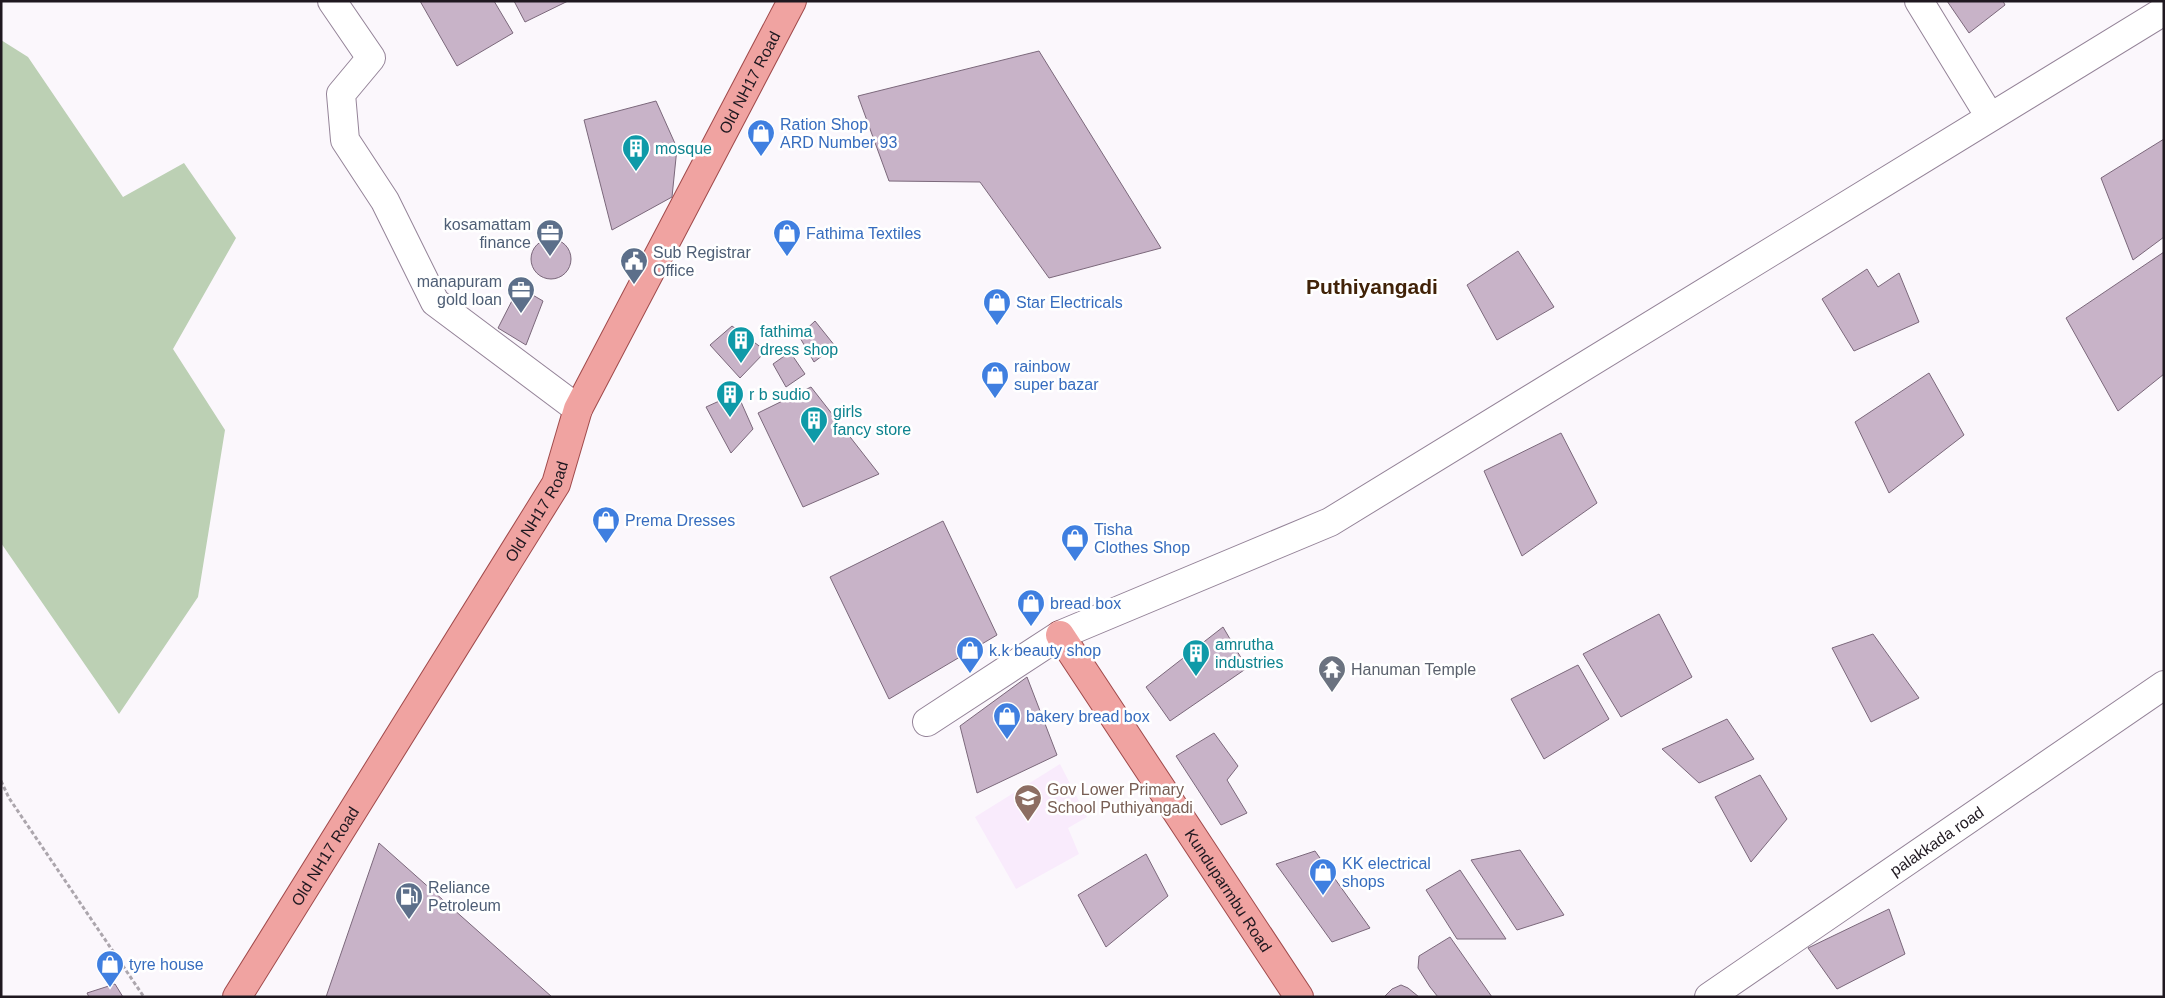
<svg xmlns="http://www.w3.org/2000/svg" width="2165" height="998" font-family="Arial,sans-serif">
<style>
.built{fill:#f9ebfc}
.green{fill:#bcd0b4}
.building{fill:#c8b3c8;stroke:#7b687b}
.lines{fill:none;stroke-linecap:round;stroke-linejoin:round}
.minor-casing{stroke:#948398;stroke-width:30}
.major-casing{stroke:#a04a4b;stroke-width:30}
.path{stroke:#aca6ad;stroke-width:3;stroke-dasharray:4 2.5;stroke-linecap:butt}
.minor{stroke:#fff;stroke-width:28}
.major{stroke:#f0a3a1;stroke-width:28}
.labels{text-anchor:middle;stroke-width:5;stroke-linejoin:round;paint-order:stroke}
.street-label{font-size:16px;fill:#1f1820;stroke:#fff}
.shop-label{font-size:16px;fill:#366cbe;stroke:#fff;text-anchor:start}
.culture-label{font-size:16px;fill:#0d838f;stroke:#fff;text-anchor:start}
.service-label{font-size:16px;fill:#4e5e75;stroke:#fff;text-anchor:end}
.worship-label{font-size:16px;fill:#5b616d;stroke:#fff;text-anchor:start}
.education-label{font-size:16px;fill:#785e54;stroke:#fff;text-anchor:start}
.district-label{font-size:21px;font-weight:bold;fill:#412308;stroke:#fff}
</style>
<rect width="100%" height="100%" fill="#fbf7fc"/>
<path class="built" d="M1060,764L1087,817L1068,828L1079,854L1016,889L975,817Z"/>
<path class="green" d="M1,40L28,57L123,197L184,163L236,238L173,349L225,430L198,597L119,714L1,543Z"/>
<path class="building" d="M420,1H494L513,33L457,66Z
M514,1H568L525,22Z
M1947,1H2003L2005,5L1969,33Z
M1039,51L1161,248L1049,278L980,182L889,181L858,96Z
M656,101L677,148L672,197L612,230L584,120Z
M2164,139V237L2133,260L2101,178Z
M531 259a20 20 0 1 1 40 0a20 20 0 1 1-40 0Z
M1518,251L1554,307L1497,340L1467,285Z
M2164,252V374L2118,411L2066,318Z
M1867,269L1878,287L1899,273L1919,322L1854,351L1822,299Z
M519,287L543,301L526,345L498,328Z
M815,321L835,346L814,362L799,336Z
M732,326L766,351L740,378L710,345Z
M790,352L805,374L786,387L773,364Z
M1929,373L1964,435L1889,493L1855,422Z
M811,387L879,474L803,507L758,413Z
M737,393L753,429L731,453L706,407Z
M1561,433L1597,503L1522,556L1484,471Z
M943,521L997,635L889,699L830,577Z
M1659,614L1692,677L1621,717L1583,654Z
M1223,627L1247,668L1170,721L1146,687Z
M1873,634L1919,698L1871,722L1832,648Z
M1578,665L1609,719L1544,759L1511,699Z
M1027,677L1057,755L977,793L960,726Z
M1727,719L1754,759L1699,783L1662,749Z
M1214,733L1238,766L1227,780L1247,813L1221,825L1176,756Z
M1760,775L1787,819L1751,862L1715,797Z
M379,843L552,997H326Z
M1520,850L1564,915L1517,930L1471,860Z
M1315,851L1370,928L1332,942L1276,864Z
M1146,854L1168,896L1106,947L1078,895Z
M1460,870L1506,939H1457L1426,890Z
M1889,909L1905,954L1837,989L1808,948Z
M1450,937L1492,997H1438L1430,987L1418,968L1419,956Z
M115,984L123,997H89L87,993Z
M1401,985L1408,988L1419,997H1384L1392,989Z"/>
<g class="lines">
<g class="minor-casing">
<g id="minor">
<path d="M332,1L371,58L341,94L345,140L385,201L435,302L578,409"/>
<path d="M1919,1L1990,117"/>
<path d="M927,722L1060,635L1330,522L2164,11"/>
<path id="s1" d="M1709,997L2164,685"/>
</g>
</g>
<g class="major-casing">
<g id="major">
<path id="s2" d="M1060,635L1299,997"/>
<path id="s3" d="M237,997L556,484L578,409L792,1"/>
</g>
</g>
<path class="path" d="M1,781L9,798L144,997"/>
<use href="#minor" class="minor"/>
<use href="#major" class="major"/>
</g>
<defs>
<g id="shop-pin" transform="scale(1.4375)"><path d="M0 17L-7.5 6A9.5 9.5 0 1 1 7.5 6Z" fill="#3f7fe0" stroke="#fff"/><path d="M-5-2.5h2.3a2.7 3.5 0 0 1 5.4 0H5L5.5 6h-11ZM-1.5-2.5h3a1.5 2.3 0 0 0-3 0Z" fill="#fff"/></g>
<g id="building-pin" transform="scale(1.4375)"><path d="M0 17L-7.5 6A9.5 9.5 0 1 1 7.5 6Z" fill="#0f9aa8" stroke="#fff"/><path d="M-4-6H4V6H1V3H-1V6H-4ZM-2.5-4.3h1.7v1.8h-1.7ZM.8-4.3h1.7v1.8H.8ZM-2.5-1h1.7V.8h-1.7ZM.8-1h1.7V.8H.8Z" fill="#fff"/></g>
<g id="office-pin" transform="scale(1.4375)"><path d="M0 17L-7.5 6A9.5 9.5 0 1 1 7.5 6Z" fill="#5c6f8a" stroke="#fff"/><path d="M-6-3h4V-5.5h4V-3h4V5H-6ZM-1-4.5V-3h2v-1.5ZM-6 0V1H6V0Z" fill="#fff"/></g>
<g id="civic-pin" transform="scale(1.4375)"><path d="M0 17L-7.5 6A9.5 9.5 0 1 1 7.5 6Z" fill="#5c6f8a" stroke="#fff"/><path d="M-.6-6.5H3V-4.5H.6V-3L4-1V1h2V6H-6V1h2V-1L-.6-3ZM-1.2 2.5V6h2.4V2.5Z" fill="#fff"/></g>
<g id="temple-pin" transform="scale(1.4375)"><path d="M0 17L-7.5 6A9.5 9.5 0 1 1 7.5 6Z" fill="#6b7280" stroke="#fff"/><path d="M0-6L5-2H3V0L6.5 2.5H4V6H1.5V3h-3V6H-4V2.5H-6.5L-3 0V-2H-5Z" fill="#fff"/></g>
<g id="school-pin" transform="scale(1.4375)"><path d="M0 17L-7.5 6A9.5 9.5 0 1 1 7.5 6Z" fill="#8d6e63" stroke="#fff"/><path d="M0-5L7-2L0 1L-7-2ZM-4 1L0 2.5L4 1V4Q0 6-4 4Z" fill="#fff"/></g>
<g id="fuel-pin" transform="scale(1.4375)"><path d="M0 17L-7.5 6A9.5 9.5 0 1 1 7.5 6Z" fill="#5c6f8a" stroke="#fff"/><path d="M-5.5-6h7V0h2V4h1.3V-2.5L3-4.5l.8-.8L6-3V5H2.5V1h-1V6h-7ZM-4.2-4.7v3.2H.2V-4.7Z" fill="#fff"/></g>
</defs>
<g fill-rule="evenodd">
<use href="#shop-pin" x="761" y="133"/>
<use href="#building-pin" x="636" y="148"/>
<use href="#office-pin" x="550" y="233"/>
<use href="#shop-pin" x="787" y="233"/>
<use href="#civic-pin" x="634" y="261"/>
<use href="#office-pin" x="521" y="290"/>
<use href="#shop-pin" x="997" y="302"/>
<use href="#building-pin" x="741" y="340"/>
<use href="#shop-pin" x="995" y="375"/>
<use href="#building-pin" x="730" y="394"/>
<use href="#building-pin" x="814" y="420"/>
<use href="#shop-pin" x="606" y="520"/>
<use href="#shop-pin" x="1075" y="538"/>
<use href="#shop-pin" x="1031" y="603"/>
<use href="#shop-pin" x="970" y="650"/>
<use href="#building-pin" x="1196" y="653"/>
<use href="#temple-pin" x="1332" y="669"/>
<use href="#shop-pin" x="1007" y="716"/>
<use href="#school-pin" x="1028" y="798"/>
<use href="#shop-pin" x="1323" y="872"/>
<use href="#fuel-pin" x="409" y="896"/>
<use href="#shop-pin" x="110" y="964"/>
</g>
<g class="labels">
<g class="street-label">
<text dy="6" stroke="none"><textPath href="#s3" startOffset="1051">Old NH17 Road</textPath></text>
<text dy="6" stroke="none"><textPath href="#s3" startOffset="571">Old NH17 Road</textPath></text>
<text dy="6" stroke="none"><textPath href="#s1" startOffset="276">palakkada road</textPath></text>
<text dy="6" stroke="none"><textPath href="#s3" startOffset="166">Old NH17 Road</textPath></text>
<text dy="6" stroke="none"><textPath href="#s2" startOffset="306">Kunduparmbu Road</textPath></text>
</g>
<g class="shop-label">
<text x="780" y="130">Ration Shop<tspan x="780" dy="18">ARD Number 93</tspan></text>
<text x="806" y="239">Fathima Textiles</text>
<text x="1016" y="308">Star Electricals</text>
<text x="1014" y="372">rainbow<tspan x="1014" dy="18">super bazar</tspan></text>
<text x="625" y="526">Prema Dresses</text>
<text x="1094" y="535">Tisha<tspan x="1094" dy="18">Clothes Shop</tspan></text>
<text x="1050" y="609">bread box</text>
<text x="989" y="656">k.k beauty shop</text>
<text x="1026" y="722">bakery bread box</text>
<text x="1342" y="869">KK electrical<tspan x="1342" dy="18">shops</tspan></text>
<text x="129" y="970">tyre house</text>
</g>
<g class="culture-label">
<text x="655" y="154">mosque</text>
<text x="760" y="337">fathima<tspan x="760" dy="18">dress shop</tspan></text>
<text x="749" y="400">r b sudio</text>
<text x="833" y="417">girls<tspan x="833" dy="18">fancy store</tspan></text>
<text x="1215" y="650">amrutha<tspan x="1215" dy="18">industries</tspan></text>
</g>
<g class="service-label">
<text x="531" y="230">kosamattam<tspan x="531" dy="18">finance</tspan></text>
<text x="653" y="258" text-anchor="start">Sub Registrar<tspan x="653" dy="18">Office</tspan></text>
<text x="502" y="287">manapuram<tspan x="502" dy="18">gold loan</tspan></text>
<text x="428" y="893" text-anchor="start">Reliance<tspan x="428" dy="18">Petroleum</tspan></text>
</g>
<g class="worship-label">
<text x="1351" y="675">Hanuman Temple</text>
</g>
<g class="education-label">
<text x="1047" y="795">Gov Lower Primary<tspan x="1047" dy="18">School Puthiyangadi</tspan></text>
</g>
<g class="district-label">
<text x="1372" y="294">Puthiyangadi</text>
</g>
</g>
<rect width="2165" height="998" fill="none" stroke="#1f1820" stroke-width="5"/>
</svg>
